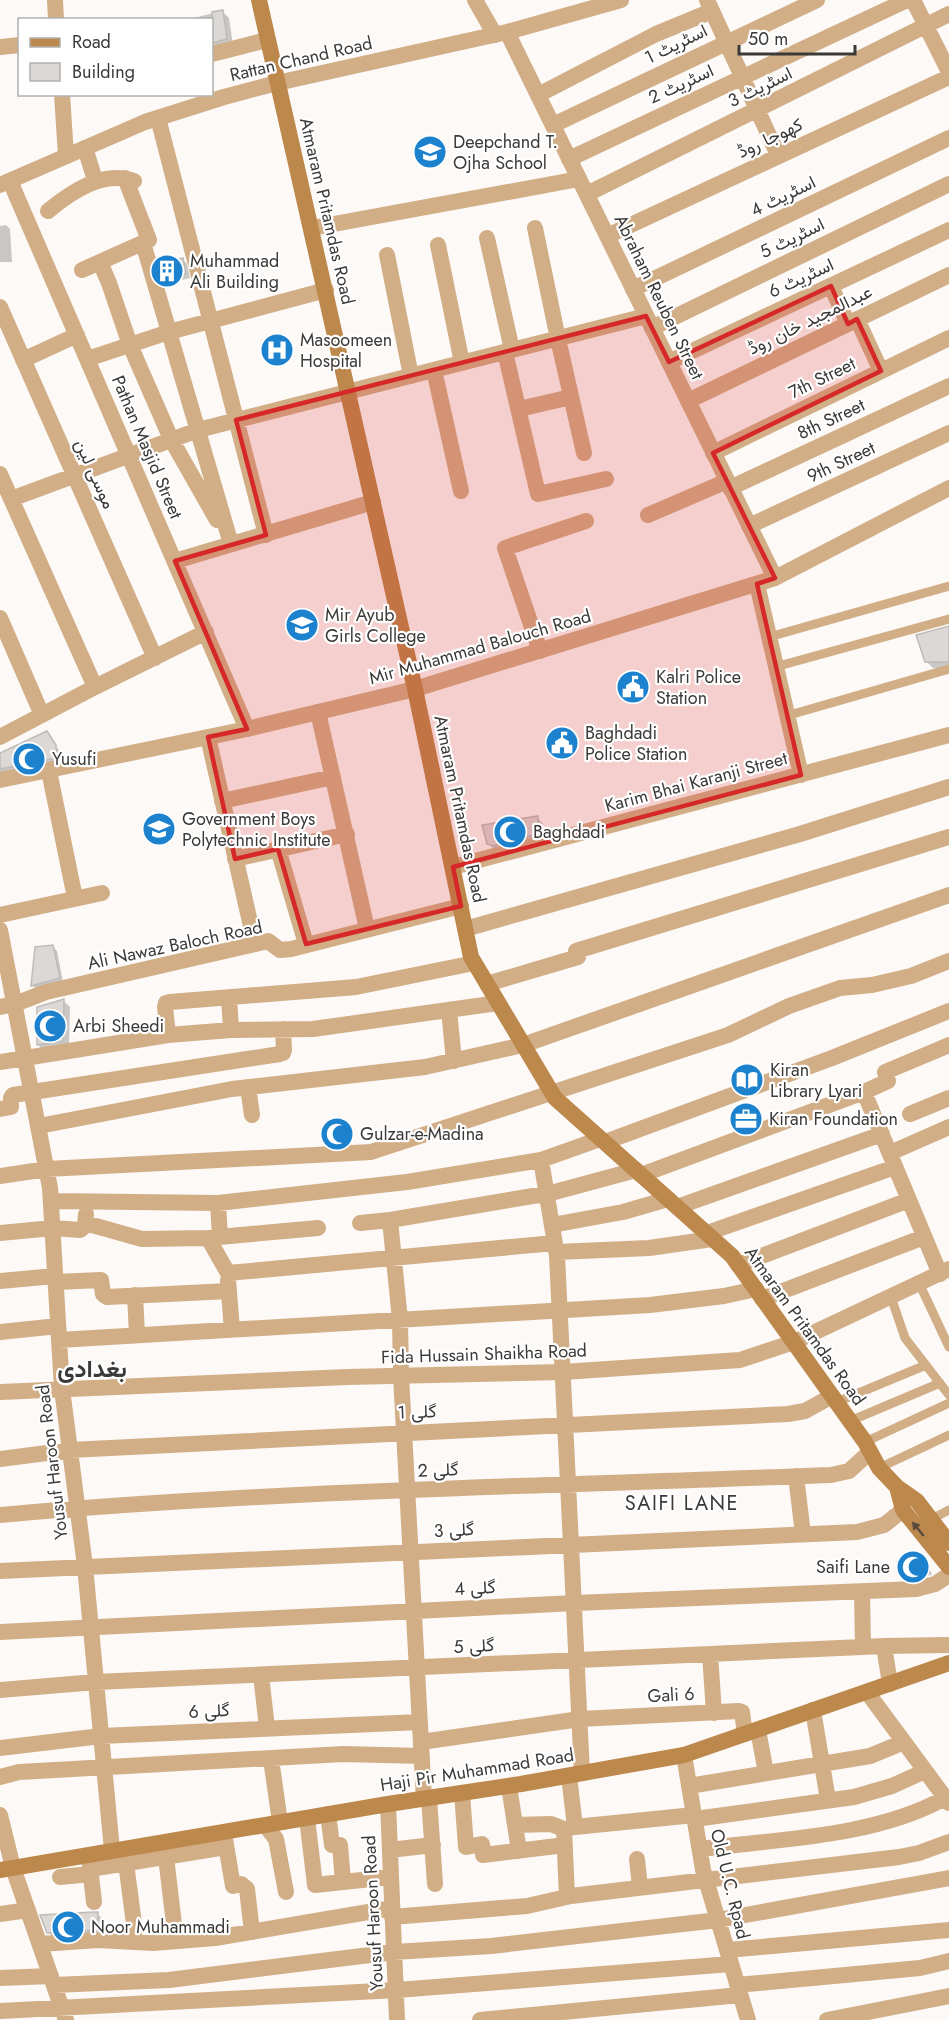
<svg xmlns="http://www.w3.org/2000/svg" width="949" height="2020" font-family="Jost,Vazirmatn,sans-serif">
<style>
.shadow{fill:#0003}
.building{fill:#dbd8d6;stroke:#bebcb9;stroke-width:1.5}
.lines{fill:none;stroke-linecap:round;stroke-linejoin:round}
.service{stroke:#d2ae87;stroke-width:9}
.minor{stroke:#d2ae87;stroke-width:16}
.tertiary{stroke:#d2ae87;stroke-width:16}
.secondary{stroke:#bd884b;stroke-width:16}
.oneway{fill:#554a3c}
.marked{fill:#d62828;fill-opacity:0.2;stroke:#d62828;stroke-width:4.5;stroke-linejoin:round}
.labels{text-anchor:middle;stroke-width:4.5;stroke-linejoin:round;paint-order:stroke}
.street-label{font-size:18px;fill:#3b3a38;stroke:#fff}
.poi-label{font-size:18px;fill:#3b3a38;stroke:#fff;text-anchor:start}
.neighbourhood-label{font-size:20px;letter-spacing:1.5px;fill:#3b3a38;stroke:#fff}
.district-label{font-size:24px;font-weight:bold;fill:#3b3a38;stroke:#fff}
</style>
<rect width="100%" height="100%" fill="#fcf9f7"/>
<path class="shadow" d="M222,11L229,18L233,45L212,52V20H185Z
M6,225L10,229L12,262H0V226Z
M183,260L187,264L190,278L170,283L166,279Z
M949,628V668H933L926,661Z
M46,733L61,753L63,764L0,778V755Z
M537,817L543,824V840L538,841L539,823H536L535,841L495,850L488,843Z
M53,947L57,951L63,982L37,990L33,986L36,948Z
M63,1000L70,1007L69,1047L44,1051L38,1045V1008Z
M347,1126L351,1130V1146L332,1147L328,1142Z
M923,1558L927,1562L932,1575L906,1578L902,1574Z
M97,1914L104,1920V1935L55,1939L48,1932Z"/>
<path class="building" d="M223,10L227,39L212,43V12Z
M183,258L186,274L165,280L160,264Z
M949,626V662H925L916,635Z
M47,731L56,745L57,758L0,769V753Z
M538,816L537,834L493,846L487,844L482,825Z
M53,945L60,978L31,986L35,947Z
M64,999L63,1041L37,1045V1007Z
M326,1123L348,1124V1143H326Z
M924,1556L929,1571L900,1574L897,1562Z
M95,1912H98V1930L47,1933L40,1915Z"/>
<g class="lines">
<path class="service" d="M769,637L949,586
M775,667L949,619
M786,716L949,669
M919,1283L949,1347
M891,1297L905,1338L949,1395
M837,1402L926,1365
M850,1421L940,1383
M865,1442L949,1403
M879,1468L949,1435
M930,1520L949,1510"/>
<path class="minor" d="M55,0L56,20
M475,0L495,35
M707,0L778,155
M913,0L949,72
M0,47L20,45
M212,54L267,40
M62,94L66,156
M538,95L656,34L712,11
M158,118L266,535
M553,125L817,0
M85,148L95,180
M569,159L907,0
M10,181L247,729
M587,194L949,14
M48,211C71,192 103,170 134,181
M312,228L579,179
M535,228L558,339L584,453
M607,236L949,77
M487,238L512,350
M143,243L231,544
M438,245L462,363
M387,255L411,376
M100,262L109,283L130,345L171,439L217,520
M82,270L149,240L125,178
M831,286L848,324
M633,289L949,138
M0,307L155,658
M857,319L881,371
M652,328L949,184
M505,352L538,494L606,479
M87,359L169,332L326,290
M23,360L77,335
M669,362L949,230
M434,370L461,491
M688,401L949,275
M519,409L571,397
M713,453L949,338
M0,474L95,687L0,737
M730,488L949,386
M11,499L198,430L646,316
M648,515L727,481
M749,526L949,433
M175,561L373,502
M757,584L801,775
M0,618L42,715
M540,651L505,548L586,521
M95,687L206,632
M318,712L367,929
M208,737L255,944
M49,771L75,898
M222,801L333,777
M278,849L306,944
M235,859L347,834
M453,867L949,735
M0,915L102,893
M465,929L800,834L949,787
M0,930L50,1188L62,1389L85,1566L112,1850
M487,984L578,957L576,951L949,837
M229,997L231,1030
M449,1010L454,1061
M168,1035L165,1007L166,1003L170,1002L356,987L474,963
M0,1062L168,1035L231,1030L313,1029L498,1003
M248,1087L252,1115
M864,1092L940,1274
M0,1109L11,1107V1098L13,1095L280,1054L283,1053L284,1050L283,1029
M910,1114L949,1098
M39,1126L232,1089L425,1067L523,1045L949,895
M605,1142L832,1058L949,1011
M890,1153L949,1127
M541,1160L557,1256L582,1773
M641,1175L864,1092L888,1081L885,1072L949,1045
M0,1176L47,1169L371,1152L728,1035L789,1006L840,988L872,985L911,976L949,961
M51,1201L218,1203L407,1182L541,1160L600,1139
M218,1203L220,1237
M677,1207L882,1134
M390,1220L400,1320L401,1376L424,1799
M85,1223L142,1239L208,1238L318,1228
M360,1223L390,1220L551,1193L636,1170
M552,1225L623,1212L668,1199
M0,1233L53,1228L80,1230L85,1226L86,1214
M707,1233L895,1167
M208,1238L228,1273L555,1243
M557,1252L649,1248L712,1239
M738,1265L909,1200
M228,1280L232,1330
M0,1281L55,1276
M56,1282L101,1280L103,1294L107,1297L229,1291
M135,1295L137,1335
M762,1299L924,1237
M0,1332L58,1326
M59,1340L650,1305L724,1296L756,1289
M0,1459L70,1450L788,1414L805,1411L832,1396
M796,1476L803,1534
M0,1515C276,1490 554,1486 831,1475L849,1471L870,1452
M0,1571L857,1532L884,1525L903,1510
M862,1592L863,1647
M0,1632L575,1603L916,1589L935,1584L949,1575
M884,1646L890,1684
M710,1654L714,1713
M261,1675L267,1728
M0,1690L96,1682L884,1646L949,1645
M867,1692L949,1803
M813,1710L828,1800
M758,1730L766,1773
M421,1742L580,1719L739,1711L742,1712L745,1734
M0,1748L101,1736L420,1722
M684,1755L703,1870L748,2020
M271,1759L280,1822
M569,1776L575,1827L694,1815
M0,1777L19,1772L343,1754L422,1756
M509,1786L519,1851
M689,1786L870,1756L904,1742
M462,1793L466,1847L482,1844L483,1855L565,1845
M429,1798L435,1884
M388,1804L397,2020
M328,1814L332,1845H340L343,1882
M0,1815L13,1868L66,2020
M307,1818L315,1885L390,1877
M695,1819L854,1797L892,1786L925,1771
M265,1825L276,1839L286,1892
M516,1825L551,1824L564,1829
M225,1839L233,1886L241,1884L247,1889L252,1932
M700,1849C779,1839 875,1837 945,1798
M390,1850L433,1845
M166,1857L176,1941
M89,1858L94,1902
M637,1859L640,1887
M126,1863L134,1924V1942
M90,1869L226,1847
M60,1877L91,1874
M567,1897L564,1829L575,1827
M0,1914L28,1910
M392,1917L527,1906L571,1896L899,1857L919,1853L949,1842
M40,1944L98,1940L153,1943L215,1938L392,1908
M727,1950L949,1930
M0,1978L51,1976
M54,1985L169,1980L394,1952L491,1946L718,1920L949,1878
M737,1985L920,1968L949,1961
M0,2011L397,1990L731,1964
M480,2020L740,1995
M827,2020L949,1996"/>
<path class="tertiary" d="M507,32L775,578
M0,185L145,122L224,97L277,83L507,32L621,0
M0,780L247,729L415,689L775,578L949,488
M0,1007L15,1004L46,992L255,944L268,941L280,950L291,949L461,906
M0,1392L347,1377L563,1372L740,1360L794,1342L949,1269"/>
<path class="secondary" d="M259,0L415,689L471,957L555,1098L732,1256L865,1442L879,1468L897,1487L917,1501L949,1543
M897,1487L903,1510L949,1567
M0,1870L388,1804L521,1784L684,1755L949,1663"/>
</g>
<defs><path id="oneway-solid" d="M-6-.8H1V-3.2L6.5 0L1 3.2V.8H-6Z" transform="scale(1.5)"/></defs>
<use class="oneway" href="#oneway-solid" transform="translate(918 1529) rotate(-129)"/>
<path class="marked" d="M831,286L848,324L857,319L881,371L713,453L775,578L757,584L801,775L453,867L461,906L306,944L278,849L235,859L208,737L247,729L175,561L266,535L236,420L646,316L669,362Z"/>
<defs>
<g id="school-disc" transform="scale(1.725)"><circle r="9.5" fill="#1d82cd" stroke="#fff"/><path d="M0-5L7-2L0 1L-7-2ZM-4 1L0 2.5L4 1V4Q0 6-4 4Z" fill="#fff"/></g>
<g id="building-disc" transform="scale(1.725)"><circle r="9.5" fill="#1d82cd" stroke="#fff"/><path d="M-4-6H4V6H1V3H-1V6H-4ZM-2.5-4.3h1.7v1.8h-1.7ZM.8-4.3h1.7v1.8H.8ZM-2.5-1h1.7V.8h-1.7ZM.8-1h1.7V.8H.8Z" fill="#fff"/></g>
<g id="hospital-disc" transform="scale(1.725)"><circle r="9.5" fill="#1d82cd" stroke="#fff"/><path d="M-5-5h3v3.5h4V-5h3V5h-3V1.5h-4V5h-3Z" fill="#fff"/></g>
<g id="civic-disc" transform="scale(1.725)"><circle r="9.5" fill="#1d82cd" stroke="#fff"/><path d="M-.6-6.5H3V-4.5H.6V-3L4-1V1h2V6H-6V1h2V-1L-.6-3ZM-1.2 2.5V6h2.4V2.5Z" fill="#fff"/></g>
<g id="mosque-disc" transform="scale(1.725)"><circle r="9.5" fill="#1d82cd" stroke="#fff"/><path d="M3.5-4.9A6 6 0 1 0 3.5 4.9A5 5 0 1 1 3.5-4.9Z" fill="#fff"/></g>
<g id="library-disc" transform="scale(1.725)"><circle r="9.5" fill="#1d82cd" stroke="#fff"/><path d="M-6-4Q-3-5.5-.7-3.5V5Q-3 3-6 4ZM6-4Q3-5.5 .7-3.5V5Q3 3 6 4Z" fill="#fff"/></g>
<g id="office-disc" transform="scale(1.725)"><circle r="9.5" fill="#1d82cd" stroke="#fff"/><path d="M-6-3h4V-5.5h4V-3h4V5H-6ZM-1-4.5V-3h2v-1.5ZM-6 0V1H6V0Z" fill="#fff"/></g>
</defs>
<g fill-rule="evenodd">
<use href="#school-disc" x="430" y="152"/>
<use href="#building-disc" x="167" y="271"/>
<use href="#hospital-disc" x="277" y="350"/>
<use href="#school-disc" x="302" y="625"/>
<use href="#civic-disc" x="633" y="687"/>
<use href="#civic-disc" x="562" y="743"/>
<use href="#mosque-disc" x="29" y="759"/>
<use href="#school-disc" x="159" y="829"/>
<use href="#mosque-disc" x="510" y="832"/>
<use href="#mosque-disc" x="50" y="1026"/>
<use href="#library-disc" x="747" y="1080"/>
<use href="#office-disc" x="746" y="1119"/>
<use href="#mosque-disc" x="337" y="1134"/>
<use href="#mosque-disc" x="913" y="1567"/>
<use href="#mosque-disc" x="68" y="1927"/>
</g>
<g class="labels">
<g class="street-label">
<text transform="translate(676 44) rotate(-26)" y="6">اسٹریٹ 1</text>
<text transform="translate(301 59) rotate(-13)" y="6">Rattan Chand Road</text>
<text transform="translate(681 84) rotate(-25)" y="6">اسٹریٹ 2</text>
<text transform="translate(760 87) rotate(-26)" y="6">اسٹریٹ 3</text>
<text transform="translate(770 138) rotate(-25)" y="6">کھوجا روڈ</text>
<text transform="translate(783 196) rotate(-26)" y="6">اسٹریٹ 4</text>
<text transform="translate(327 211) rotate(77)" y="6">Atmaram Pritamdas Road</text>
<text transform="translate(792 238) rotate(-26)" y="6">اسٹریٹ 5</text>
<text transform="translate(801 278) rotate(-25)" y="6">اسٹریٹ 6</text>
<text transform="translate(659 297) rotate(64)" y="6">Abraham Reuben Street</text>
<text transform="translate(810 320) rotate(-26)" y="6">عبدالمجید خان روڈ</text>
<text transform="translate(822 378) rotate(-26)" y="6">7th Street</text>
<text transform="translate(831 419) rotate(-25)" y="6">8th Street</text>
<text transform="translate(147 447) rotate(67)" y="6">Pathan Masjid Street</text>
<text transform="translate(841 462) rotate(-25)" y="6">9th Street</text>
<text transform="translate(95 474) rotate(66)" y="6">موسی لین</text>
<text transform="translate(480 647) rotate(-16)" y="6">Mir Muhammad Balouch Road</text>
<text transform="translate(696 782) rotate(-15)" y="6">Karim Bhai Karanji Street</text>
<text transform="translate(460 809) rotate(78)" y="6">Atmaram Pritamdas Road</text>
<text transform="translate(175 945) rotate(-12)" y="6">Ali Nawaz Baloch Road</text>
<text transform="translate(805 1326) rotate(54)" y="6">Atmaram Pritamdas Road</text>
<text transform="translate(484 1354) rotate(-2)" y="6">Fida Hussain Shaikha Road</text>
<text transform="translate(417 1412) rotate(-2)" y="6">گلی 1</text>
<text transform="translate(52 1462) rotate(-97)" y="6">Yousuf Haroon Road</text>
<text transform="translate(438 1470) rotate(-2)" y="6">گلی 2</text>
<text transform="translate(454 1530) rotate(-3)" y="6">گلی 3</text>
<text transform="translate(475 1588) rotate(-3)" y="6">گلی 4</text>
<text transform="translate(474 1646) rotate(-3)" y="6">گلی 5</text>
<text transform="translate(671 1695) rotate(-3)" y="6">Gali 6</text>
<text transform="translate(209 1711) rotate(-3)" y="6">گلی 6</text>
<text transform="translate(477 1770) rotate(-9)" y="6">Haji Pir Muhammad Road</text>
<text transform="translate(730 1884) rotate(76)" y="6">Old U.C. Rpad</text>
<text transform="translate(373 1913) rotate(-93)" y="6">Yousuf Haroon Road</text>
</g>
<g class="poi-label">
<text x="453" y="148">Deepchand T.<tspan x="453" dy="21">Ojha School</tspan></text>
<text x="190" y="267">Muhammad<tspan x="190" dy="21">Ali Building</tspan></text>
<text x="300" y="346">Masoomeen<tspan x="300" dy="21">Hospital</tspan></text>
<text x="325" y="621">Mir Ayub<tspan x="325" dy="21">Girls College</tspan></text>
<text x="656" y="683">Kalri Police<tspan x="656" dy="21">Station</tspan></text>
<text x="585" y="739">Baghdadi<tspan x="585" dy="21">Police Station</tspan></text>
<text x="52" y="765">Yusufi</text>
<text x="182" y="825">Government Boys<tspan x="182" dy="21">Polytechnic Institute</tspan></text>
<text x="533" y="838">Baghdadi</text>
<text x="73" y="1032">Arbi Sheedi</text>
<text x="770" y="1076">Kiran<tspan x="770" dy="21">Library Lyari</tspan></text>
<text x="769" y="1125">Kiran Foundation</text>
<text x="360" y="1140">Gulzar-e-Madina</text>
<text x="890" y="1573" text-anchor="end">Saifi Lane</text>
<text x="91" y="1933">Noor Muhammadi</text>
</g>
<g class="neighbourhood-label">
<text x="682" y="1510">SAIFI LANE</text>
</g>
<g class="district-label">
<text x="92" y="1377">بغدادی</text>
</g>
</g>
<rect x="18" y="18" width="195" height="78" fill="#ffffff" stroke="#b1b0af" stroke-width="1.5"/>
<rect x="30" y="38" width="30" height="9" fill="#bd884b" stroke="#b1b0af" stroke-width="1.5"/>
<text x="72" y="48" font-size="18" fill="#3b3a38">Road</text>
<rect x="30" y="63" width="30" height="18" fill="#dbd8d6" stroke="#b1b0af" stroke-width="1.5"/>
<text x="72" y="78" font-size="18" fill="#3b3a38">Building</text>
<path d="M739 45v9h116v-9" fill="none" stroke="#3b3a38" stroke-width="3"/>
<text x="748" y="45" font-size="18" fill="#3b3a38" stroke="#ffffff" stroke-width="4.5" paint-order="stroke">50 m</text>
</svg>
